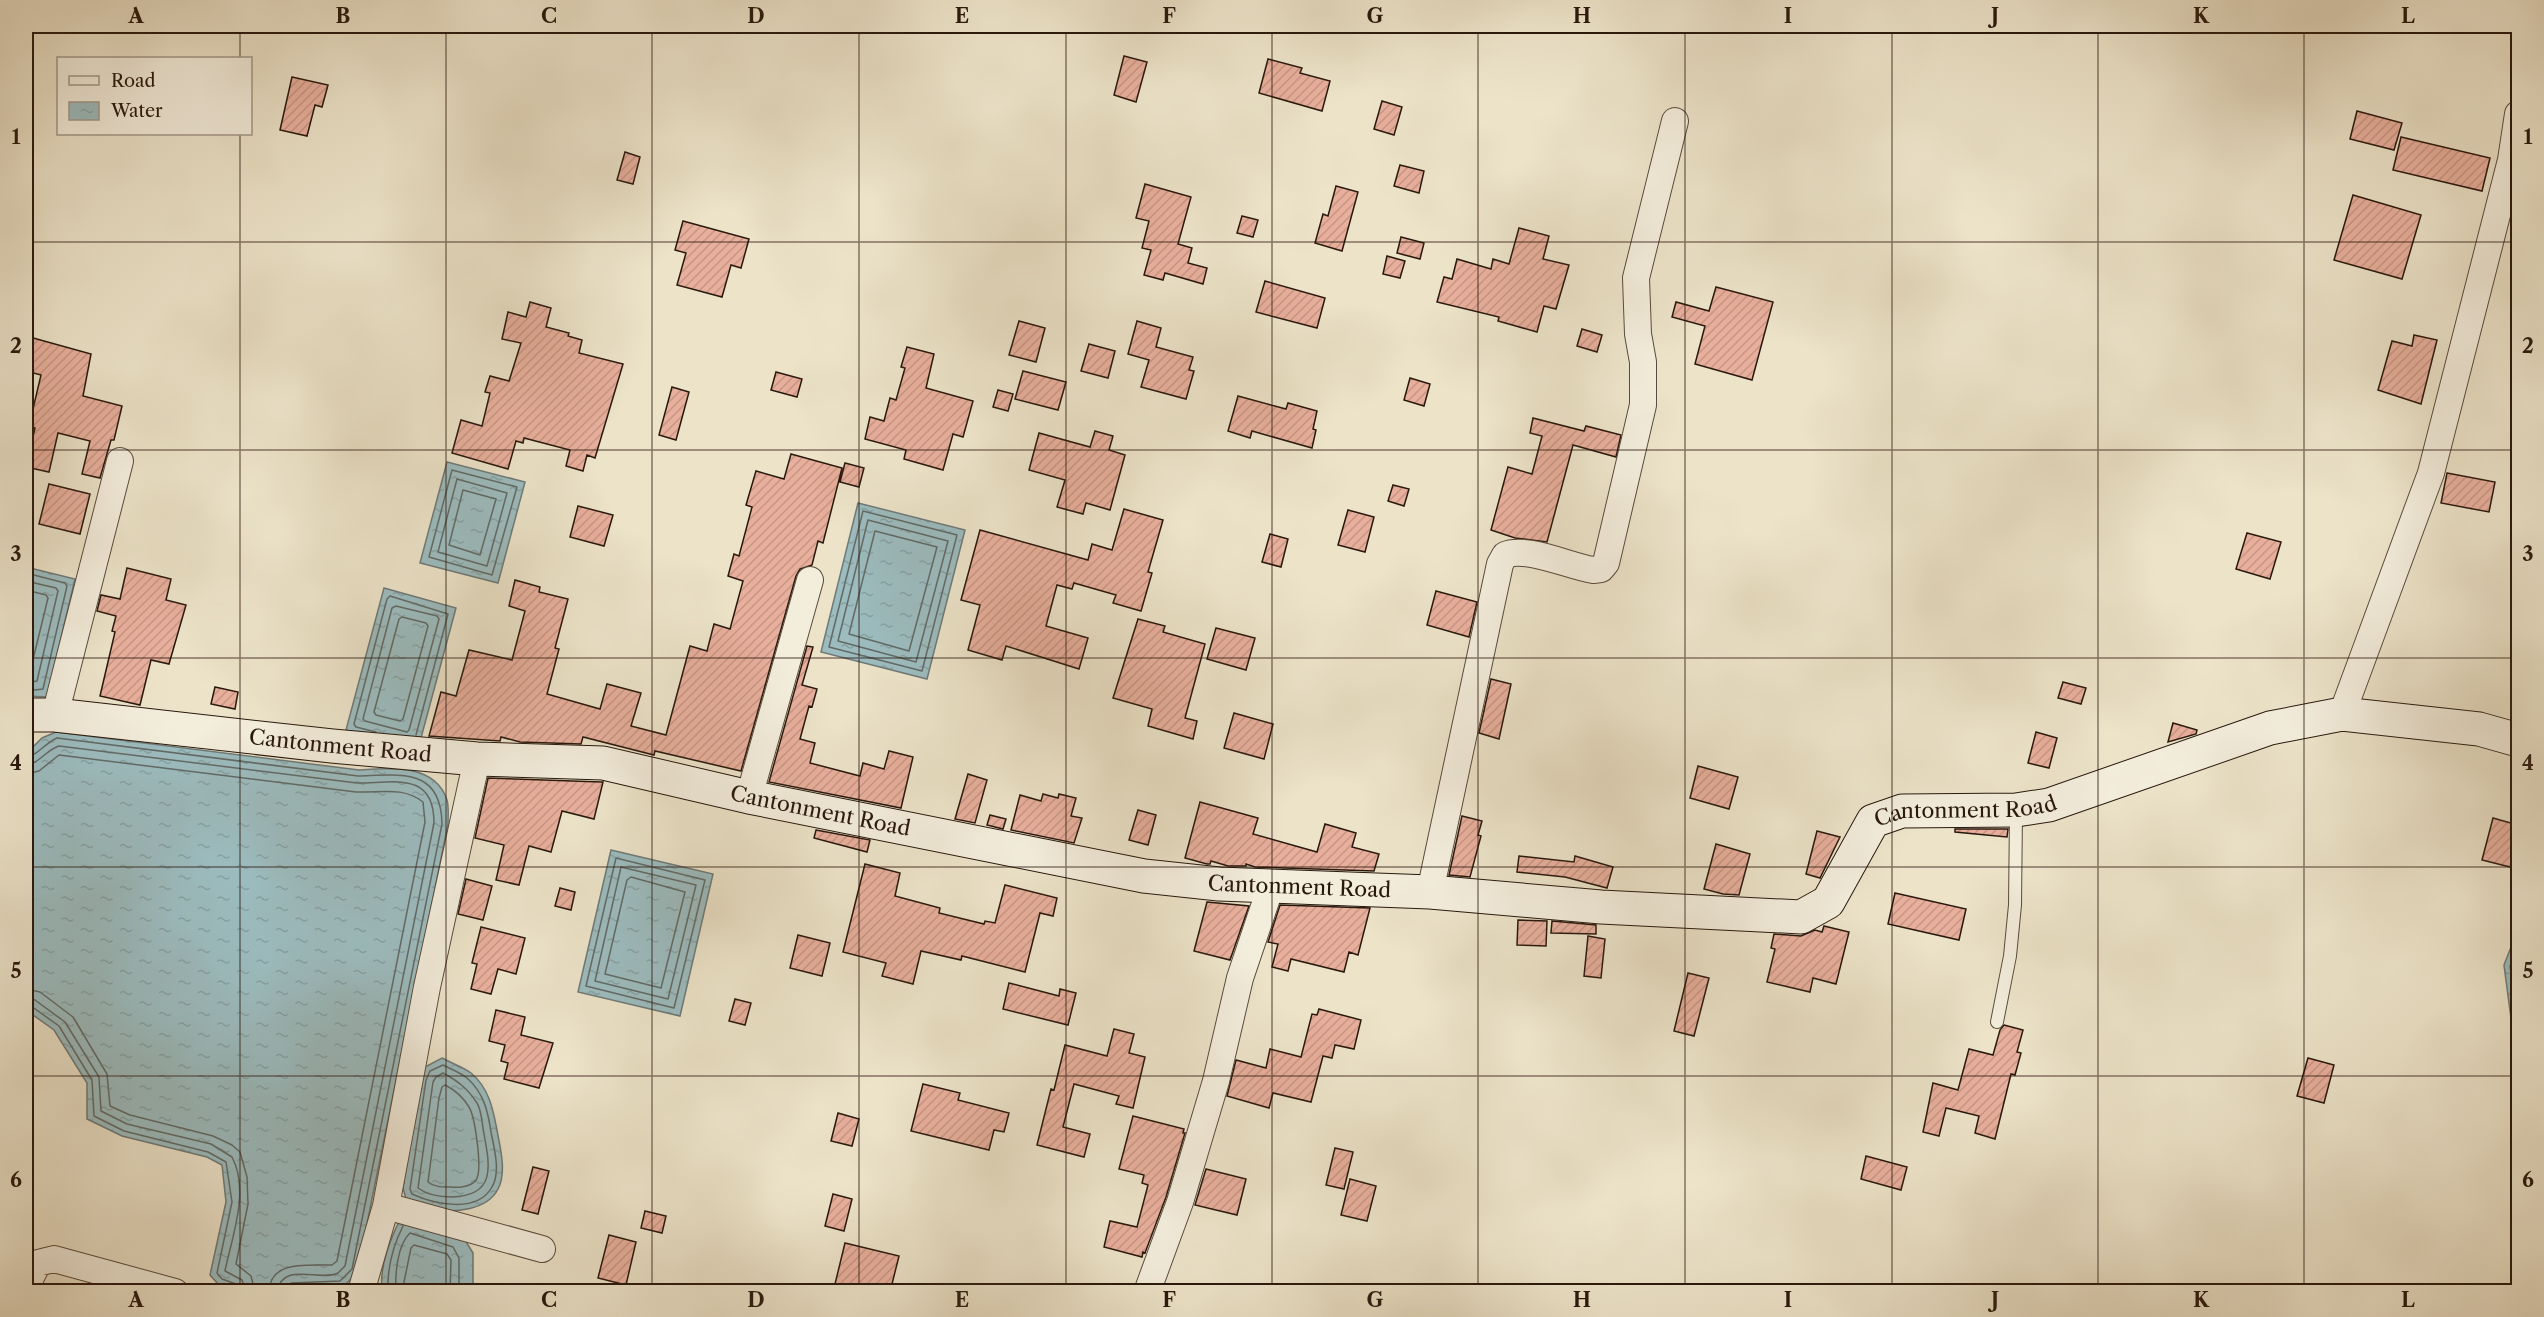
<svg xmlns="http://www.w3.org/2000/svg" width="2544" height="1317" font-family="'Libre Caslon Text',serif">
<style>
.water{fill:url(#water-ripples);stroke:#6e7a78;stroke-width:1.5}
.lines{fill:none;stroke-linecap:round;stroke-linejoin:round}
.shore{stroke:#626a66;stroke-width:1.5}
.building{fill:url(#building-hatch);stroke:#29180d;stroke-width:1.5}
.lane-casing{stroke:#5a4b3c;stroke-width:14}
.street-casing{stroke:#5a4b3c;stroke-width:28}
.secondary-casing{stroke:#29180d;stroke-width:35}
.lane{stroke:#f3eddc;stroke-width:12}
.street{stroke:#f3eddc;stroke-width:26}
.secondary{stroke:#f3eddc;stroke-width:33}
.grid{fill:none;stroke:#29180d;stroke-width:1.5;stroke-opacity:0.55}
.labels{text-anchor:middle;stroke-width:5;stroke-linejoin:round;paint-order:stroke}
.street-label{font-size:21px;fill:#29180d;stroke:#f3eddc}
.neatline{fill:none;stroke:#29180d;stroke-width:2}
.grid-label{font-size:20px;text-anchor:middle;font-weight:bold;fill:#29180d}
</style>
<defs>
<pattern id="water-ripples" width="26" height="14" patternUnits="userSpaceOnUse" patternTransform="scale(1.5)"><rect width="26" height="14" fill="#9cbcbf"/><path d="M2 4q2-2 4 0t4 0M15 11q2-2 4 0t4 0" fill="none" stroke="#86a1a3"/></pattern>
<pattern id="building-hatch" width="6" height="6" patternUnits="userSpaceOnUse" patternTransform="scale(1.5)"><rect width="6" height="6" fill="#e8af9c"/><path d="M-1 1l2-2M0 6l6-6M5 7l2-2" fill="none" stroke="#c79685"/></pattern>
</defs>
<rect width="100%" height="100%" fill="#ece3c9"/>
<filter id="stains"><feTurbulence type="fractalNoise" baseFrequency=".00333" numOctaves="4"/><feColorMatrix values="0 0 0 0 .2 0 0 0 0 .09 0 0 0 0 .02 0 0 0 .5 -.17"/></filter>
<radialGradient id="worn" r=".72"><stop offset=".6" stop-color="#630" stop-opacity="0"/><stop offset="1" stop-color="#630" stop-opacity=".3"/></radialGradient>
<path class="water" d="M447,462L525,482L498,583L420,563Z
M858,503L965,530L927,679L821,652Z
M26,567L75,579L47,697L26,696Z
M384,588L456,608L418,749L346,730Z
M56,732L359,770C389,768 435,763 447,800C449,807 448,816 448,824L357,1273L343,1287L237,1290L218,1284L210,1275L226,1202L222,1165L207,1157L122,1136L87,1119V1083L54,1030L26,1010V754L42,738Z
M611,850L713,874L680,1016L578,992Z
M2518,929V1027L2511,1018L2504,965Z
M442,1058C451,1063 463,1067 471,1073C489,1088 493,1109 497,1130C500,1147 507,1172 498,1189C487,1211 453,1213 432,1209C423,1207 414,1202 406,1199L403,1188L420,1078L425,1067Z
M402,1215L462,1235L473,1253V1291H382C379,1265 391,1238 402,1215Z"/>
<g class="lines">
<path class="shore" d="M452,470L517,487L492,575L429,557Z
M457,479L507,493L487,566L438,552Z
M463,490L496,499L480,555L449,545Z
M863,511L957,535L922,671L829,647Z
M868,520L948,541L916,662L838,641Z
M875,531L937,547L909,651L849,634Z
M26,573L65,583L67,586L43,689L26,691
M26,581L56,588L58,591L37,681L26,683
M26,590L46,595L48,598L30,672L26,674
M396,606L437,616L439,619L409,730L407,732L365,721L363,719L392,608Z
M402,617L426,623L428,626L403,719L400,721L376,715L374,712L399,619Z
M376,732L356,727L354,724L387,599L390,596L448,614L416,735
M26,758C37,756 45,743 57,738L358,776C401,775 441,767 442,824L352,1269L340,1281L291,1283L287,1286L285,1292
M26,765C39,764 46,750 59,746L357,783C395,783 434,771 434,823L345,1266C344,1267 339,1272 338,1273C321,1282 280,1261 278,1292
M26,774L39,771L59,755L356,792C380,793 403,786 423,802L425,822L337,1261L332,1265C309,1266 270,1259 269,1292
M616,858L705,880L674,1008L586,986Z
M621,867L696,885L668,999L595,981Z
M631,877L685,892L661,988L605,974L627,880Z
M2518,945L2510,966L2518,1018
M26,989L40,992L73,1017L107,1074L110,1106L130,1115L213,1136L232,1145L240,1152L247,1177L248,1204L236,1264L251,1276L255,1292
M26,998L35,1000L65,1022L99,1077L101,1111L127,1124L211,1144L232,1157C250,1191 232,1236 225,1271L242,1280L246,1292
M26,1005L31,1006L59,1026L92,1080L94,1116L124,1131L208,1152L226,1162L232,1202L217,1273L222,1279L236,1284L239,1292
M443,1065C451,1069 461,1073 467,1078C484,1093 488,1112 491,1132C494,1148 501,1172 492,1187C477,1214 434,1204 412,1194L410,1189L426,1080L430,1071Z
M443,1073C458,1081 468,1089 477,1103C482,1111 482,1125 484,1134C490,1166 496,1196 452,1197C440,1197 427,1195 418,1188L433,1082L436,1077Z
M445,1085C455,1090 463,1097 469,1107C475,1117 483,1171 476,1180C471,1187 458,1188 450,1187C441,1187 434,1187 428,1182L439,1098L442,1087Z
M388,1292C387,1269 393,1246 403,1226
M396,1292C395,1275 397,1245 410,1233L453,1247L459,1258V1292
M405,1292L404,1282L411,1248L414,1245L447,1254L451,1260L450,1292"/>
</g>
<path class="building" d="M1124,56L1147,62L1136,102L1114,95Z
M1268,59L1302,68L1300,73L1330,81L1322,111L1259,93Z
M292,77L328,85L322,107L315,105L307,136L280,130Z
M1382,101L1402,107L1394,135L1374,129Z
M2357,111L2402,123L2394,150L2350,139Z
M2401,137L2490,158L2482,191L2393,170Z
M625,152L640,157L633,184L617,180Z
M1400,165L1424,171L1419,193L1394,186Z
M1145,184L1191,197L1178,244L1192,248L1188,263L1207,268L1203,284L1165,273L1163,280L1144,275L1151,250L1142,248L1149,221L1136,218Z
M1336,186L1358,192L1342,251L1315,243L1323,214L1328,216Z
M2353,195L2421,215L2402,279L2334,260Z
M1242,216L1258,220L1253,237L1237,233Z
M683,221L749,239L741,268L731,265L722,297L677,285L686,253L675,250Z
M1519,228L1549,236L1543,259L1569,265L1556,309L1544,306L1537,332L1498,321L1499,317L1437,302L1444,277L1452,279L1457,259L1491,269L1493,259L1509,264Z
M1401,237L1424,243L1420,259L1397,253Z
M1387,256L1405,261L1400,278L1383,274Z
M1265,281L1325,298L1317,328L1256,312Z
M1716,287L1773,302L1752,380L1695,364L1705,326L1672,317L1676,302L1709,311Z
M530,302L551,308L546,327L569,333L568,336L582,340L579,353L623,364L595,458L587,455L583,471L566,466L570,450L524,438L523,443L516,441L508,469L452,453L461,420L482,426L490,393L485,392L490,376L509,381L521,343L502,339L508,312L526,317Z
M1019,321L1045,328L1036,362L1009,355Z
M1137,321L1161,328L1156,347L1193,357L1189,370L1194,371L1186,399L1141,387L1149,360L1128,354Z
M1582,329L1602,335L1597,352L1577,346Z
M2414,335L2437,340L2421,404L2378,390L2392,341L2412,346Z
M26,336L91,354L83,396L122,406L114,440H111L100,478L82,474L90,441L58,433L49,472L26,467L35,428L29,426L41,375L26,371Z
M1089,344L1115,351L1108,378L1081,371Z
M907,347L934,354L926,388L973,401L963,437L953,434L943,470L904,459L906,450L865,439L870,417L884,421L890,398L896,400L905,368L901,367Z
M1023,371L1066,382L1058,410L1015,399Z
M776,372L802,379L797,397L771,390Z
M1410,378L1430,384L1424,406L1404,400Z
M672,387L689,392L676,440L659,435Z
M998,390L1013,394L1008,411L993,407Z
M1238,396L1286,409L1288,403L1317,411L1313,429L1316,430L1312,448L1252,431L1250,438L1228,431Z
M1533,418L1584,431L1586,426L1621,435L1616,457L1573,445L1547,542L1515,538L1491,530L1508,467L1532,474L1542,436L1530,433Z
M1095,431L1113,436L1109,450L1125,455L1110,510L1086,503L1083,514L1057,507L1065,480L1029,470L1039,433L1090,447Z
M791,454L842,468L823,543L818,541L812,565L800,569L796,576L741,771L655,751L654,755L583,737L581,744L520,742L501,737L500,741L429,736L441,692L456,696L469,650L512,660L525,611L509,606L515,580L540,587L539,592L568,599L555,648L559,649L547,694L600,709L607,684L641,693L631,726L666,735L690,646L707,651L714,624L730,629L743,581L728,576L734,554L739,556L752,507L746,505L756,471L784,479Z
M845,463L864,468L859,487L840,482Z
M2447,473L2495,482L2489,512L2441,503Z
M49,484L90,494L80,534L39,524Z
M1393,485L1409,489L1404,506L1388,501Z
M578,506L613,515L604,546L570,537Z
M1124,509L1163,520L1148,572L1152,573L1141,611L1113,603L1116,595L1074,583L1072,589L1057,585L1046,626L1088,638L1079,669L1006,646L1002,660L968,650L980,605L961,600L980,530L1088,560L1092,544L1112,550Z
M1348,510L1374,517L1365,552L1338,545Z
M2247,533L2281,542L2270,579L2236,569Z
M1270,534L1288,539L1281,567L1262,562Z
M127,568L171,579L166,600L186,605L169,664L151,660L140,705L100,696L115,632L112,631L116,616L97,611L101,595L120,599Z
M1436,591L1477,602L1469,637L1427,625Z
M1138,619L1165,626L1163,632L1205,644L1185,718L1197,721L1193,739L1148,726L1152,709L1113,698Z
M1216,628L1255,638L1246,670L1207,659Z
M807,646L813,647L802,685L817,689L812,707L809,706L800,739L815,743L810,763L860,776L863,763L884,769L889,751L913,757L901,808L769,782Z
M1491,679L1511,684L1499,739L1479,733Z
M2063,682L2086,688L2081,704L2058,698Z
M215,687L238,692L235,709L211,704Z
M1234,713L1273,724L1264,759L1224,748Z
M2173,723L2197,730L2196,734L2168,742Z
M2036,732L2057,738L2049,768L2028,763Z
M1698,766L1738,777L1729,809L1690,798Z
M968,774L987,780L975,823L955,819Z
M488,778L601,782H603L594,819L562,811L551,852L529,846L519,885L496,880L504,845L475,838Z
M1043,794L1058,798L1059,794L1076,798L1071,816L1082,818L1074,843L1011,830L1020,795L1041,801Z
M1200,802L1258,818L1253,834L1317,852L1325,824L1356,833L1352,847L1379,854L1374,871L1255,867L1246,864V866H1228L1211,861L1210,864H1207L1185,858Z
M1138,810L1156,815L1148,845L1129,840Z
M990,815L1006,819L1003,829L987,825Z
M1462,816L1482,821L1478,835L1481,836L1470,877L1449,875Z
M2493,818L2518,825V869L2482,860Z
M1955,829H2008L2007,837L1955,832Z
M816,830L870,840L867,852L814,838Z
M1817,831L1840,837L1820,878L1806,874Z
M1716,844L1750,854L1739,895L1723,894L1704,889Z
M1519,856L1574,862L1575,856L1613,867L1607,888L1565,877L1517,872Z
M865,864L900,873L895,896L940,908L939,913L984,924L985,921L995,923L1005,885L1057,898L1053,916L1040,913L1025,972L962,956L961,960L921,951L913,984L882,976L886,963L843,952Z
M466,879L492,886L483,920L458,914Z
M560,888L575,892L571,910L555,906Z
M1895,893L1966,909L1959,940L1888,924Z
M1207,902L1249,906L1230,960L1194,951Z
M1280,905L1370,908L1358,955L1349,952L1344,972L1291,959L1288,971L1272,967L1278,944L1268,942Z
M1518,920L1547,921L1546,946L1517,945Z
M1552,921L1596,925V934L1551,933Z
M1824,926L1849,932L1836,984L1813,978L1810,992L1767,982L1775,949L1771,948L1774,934L1801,936L1815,930L1822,932Z
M481,927L525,938L516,974L498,969L491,994L471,989L477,964L472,963Z
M798,935L830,943L822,976L790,968Z
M1588,936L1605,939L1601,978L1584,976Z
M1688,973L1709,978L1694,1036L1674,1031Z
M1009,983L1059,996L1060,989L1076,993L1068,1025L1003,1009Z
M735,999L751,1003L745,1025L729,1021Z
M1319,1009L1361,1020L1354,1049L1335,1045L1332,1058L1323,1056L1311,1102L1273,1093L1269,1108L1227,1096L1236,1060L1266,1068L1270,1049L1301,1057L1312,1014L1317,1015Z
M496,1010L525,1017L521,1035L553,1043L539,1088L504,1079L508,1063L501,1061L505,1045L489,1041Z
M2004,1025L2023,1030L2017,1052L2021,1053L2015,1075L2011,1074L1995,1139L1975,1133L1979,1116L1946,1108L1939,1136L1923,1132L1933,1083L1958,1090L1969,1049L1993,1055L2000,1030Z
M1114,1029L1134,1034L1129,1053L1145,1057L1133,1108L1116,1104L1119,1096L1074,1084L1063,1127L1090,1134L1084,1157L1037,1145L1051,1089L1054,1090L1065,1045L1107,1056Z
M2308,1058L2334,1065L2324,1103L2297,1096Z
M923,1084L960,1093L958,1100L1009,1113L1004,1132L994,1130L989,1150L911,1131Z
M838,1113L859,1119L852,1146L831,1141Z
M1133,1116L1184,1129L1183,1133H1185L1166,1197L1145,1253L1143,1252L1142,1257L1104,1247L1110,1221L1137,1227L1148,1185L1142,1183L1144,1175L1119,1169Z
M1335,1148L1353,1152L1344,1189L1326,1185Z
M1866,1156L1907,1167L1901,1190L1861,1179Z
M533,1167L549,1171L538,1214L522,1210Z
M1206,1169L1246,1179L1237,1215L1195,1205Z
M1350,1179L1376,1186L1367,1221L1341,1215Z
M833,1194L852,1199L844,1231L825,1226Z
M645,1211L666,1216L662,1233L641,1228Z
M609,1235L636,1242L626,1285L598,1278Z
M845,1243L899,1256L890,1292L860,1284L858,1290L835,1284Z"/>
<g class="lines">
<g class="lane-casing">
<path id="lane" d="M1997,1022L2010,956L2015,905L2016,812"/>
</g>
<g class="street-casing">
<path id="street" d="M2342,714L2431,473L2511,160L2518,114
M55,715L120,461
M749,797L810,580
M1430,892L1500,564L1505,555C1526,546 1569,566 1593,570L1601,569L1606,563L1643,405V362L1638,334L1636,278L1675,121
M386,1206L542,1249
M26,1287L38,1263L54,1259L175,1292
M361,1292L386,1206L427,987L477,759
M1147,1292L1180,1202L1216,1081L1240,978L1271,886"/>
</g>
<g class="secondary-casing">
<g id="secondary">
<path id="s1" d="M26,715H55L332,746L477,759L603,763L749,797L1144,876L1219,884L1430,892L1601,907L1801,917L1828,902L1873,821L1902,811L2016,810L2049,805L2270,728L2342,714L2479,729L2518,740"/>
</g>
</g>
<use href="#lane" class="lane"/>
<use href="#street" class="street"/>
<use href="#secondary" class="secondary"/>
</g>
<path class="grid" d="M240,26V58M446,26V1292M652,26V1292M859,26V1292M1066,26V1292M1272,26V1292M1478,26V1292M1685,26V1292M1892,26V1292M2098,26V1292M2304,26V1292M240,134V1292M26,242H2518M26,450H2518M26,658H2518M26,867H2518M26,1076H2518"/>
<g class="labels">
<g class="street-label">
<text dy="7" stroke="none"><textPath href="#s1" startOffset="316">Cantonment Road</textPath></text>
<text dy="7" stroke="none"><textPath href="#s1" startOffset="802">Cantonment Road</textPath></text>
<text dy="7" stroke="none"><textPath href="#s1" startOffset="2008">Cantonment Road</textPath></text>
<text dy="7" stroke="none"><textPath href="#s1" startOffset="1288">Cantonment Road</textPath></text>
</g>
</g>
<rect width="2544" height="1317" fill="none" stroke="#ece3c9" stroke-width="66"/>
<rect x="57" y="57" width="195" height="78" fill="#f3eddc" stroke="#a29889" stroke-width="1.5"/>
<rect x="69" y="76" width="30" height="9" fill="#f3eddc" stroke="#a29889" stroke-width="1.5"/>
<text x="111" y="87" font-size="18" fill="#29180d">Road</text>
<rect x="69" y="102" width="30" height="18" fill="url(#water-ripples)" stroke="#a29889" stroke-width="1.5"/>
<text x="111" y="117" font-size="18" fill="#29180d">Water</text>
<rect x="33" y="33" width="2478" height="1251" class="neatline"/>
<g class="grid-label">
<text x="136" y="23">A</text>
<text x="343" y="23">B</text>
<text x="549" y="23">C</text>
<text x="756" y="23">D</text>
<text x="962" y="23">E</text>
<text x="1169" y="23">F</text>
<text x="1375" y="23">G</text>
<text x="1582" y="23">H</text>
<text x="1788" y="23">I</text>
<text x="1995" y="23">J</text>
<text x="2201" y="23">K</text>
<text x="2408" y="23">L</text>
<text x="16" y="144">1</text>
<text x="2528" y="144">1</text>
<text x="16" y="353">2</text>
<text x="2528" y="353">2</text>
<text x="16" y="561">3</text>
<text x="2528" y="561">3</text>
<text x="16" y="770">4</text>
<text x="2528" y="770">4</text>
<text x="16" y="978">5</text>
<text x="2528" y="978">5</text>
<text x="16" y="1187">6</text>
<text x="2528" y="1187">6</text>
<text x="136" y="1307">A</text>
<text x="343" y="1307">B</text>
<text x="549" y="1307">C</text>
<text x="756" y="1307">D</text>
<text x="962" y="1307">E</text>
<text x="1169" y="1307">F</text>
<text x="1375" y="1307">G</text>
<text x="1582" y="1307">H</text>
<text x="1788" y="1307">I</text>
<text x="1995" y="1307">J</text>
<text x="2201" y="1307">K</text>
<text x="2408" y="1307">L</text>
</g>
<rect width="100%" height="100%" filter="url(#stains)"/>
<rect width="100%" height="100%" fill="url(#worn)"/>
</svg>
